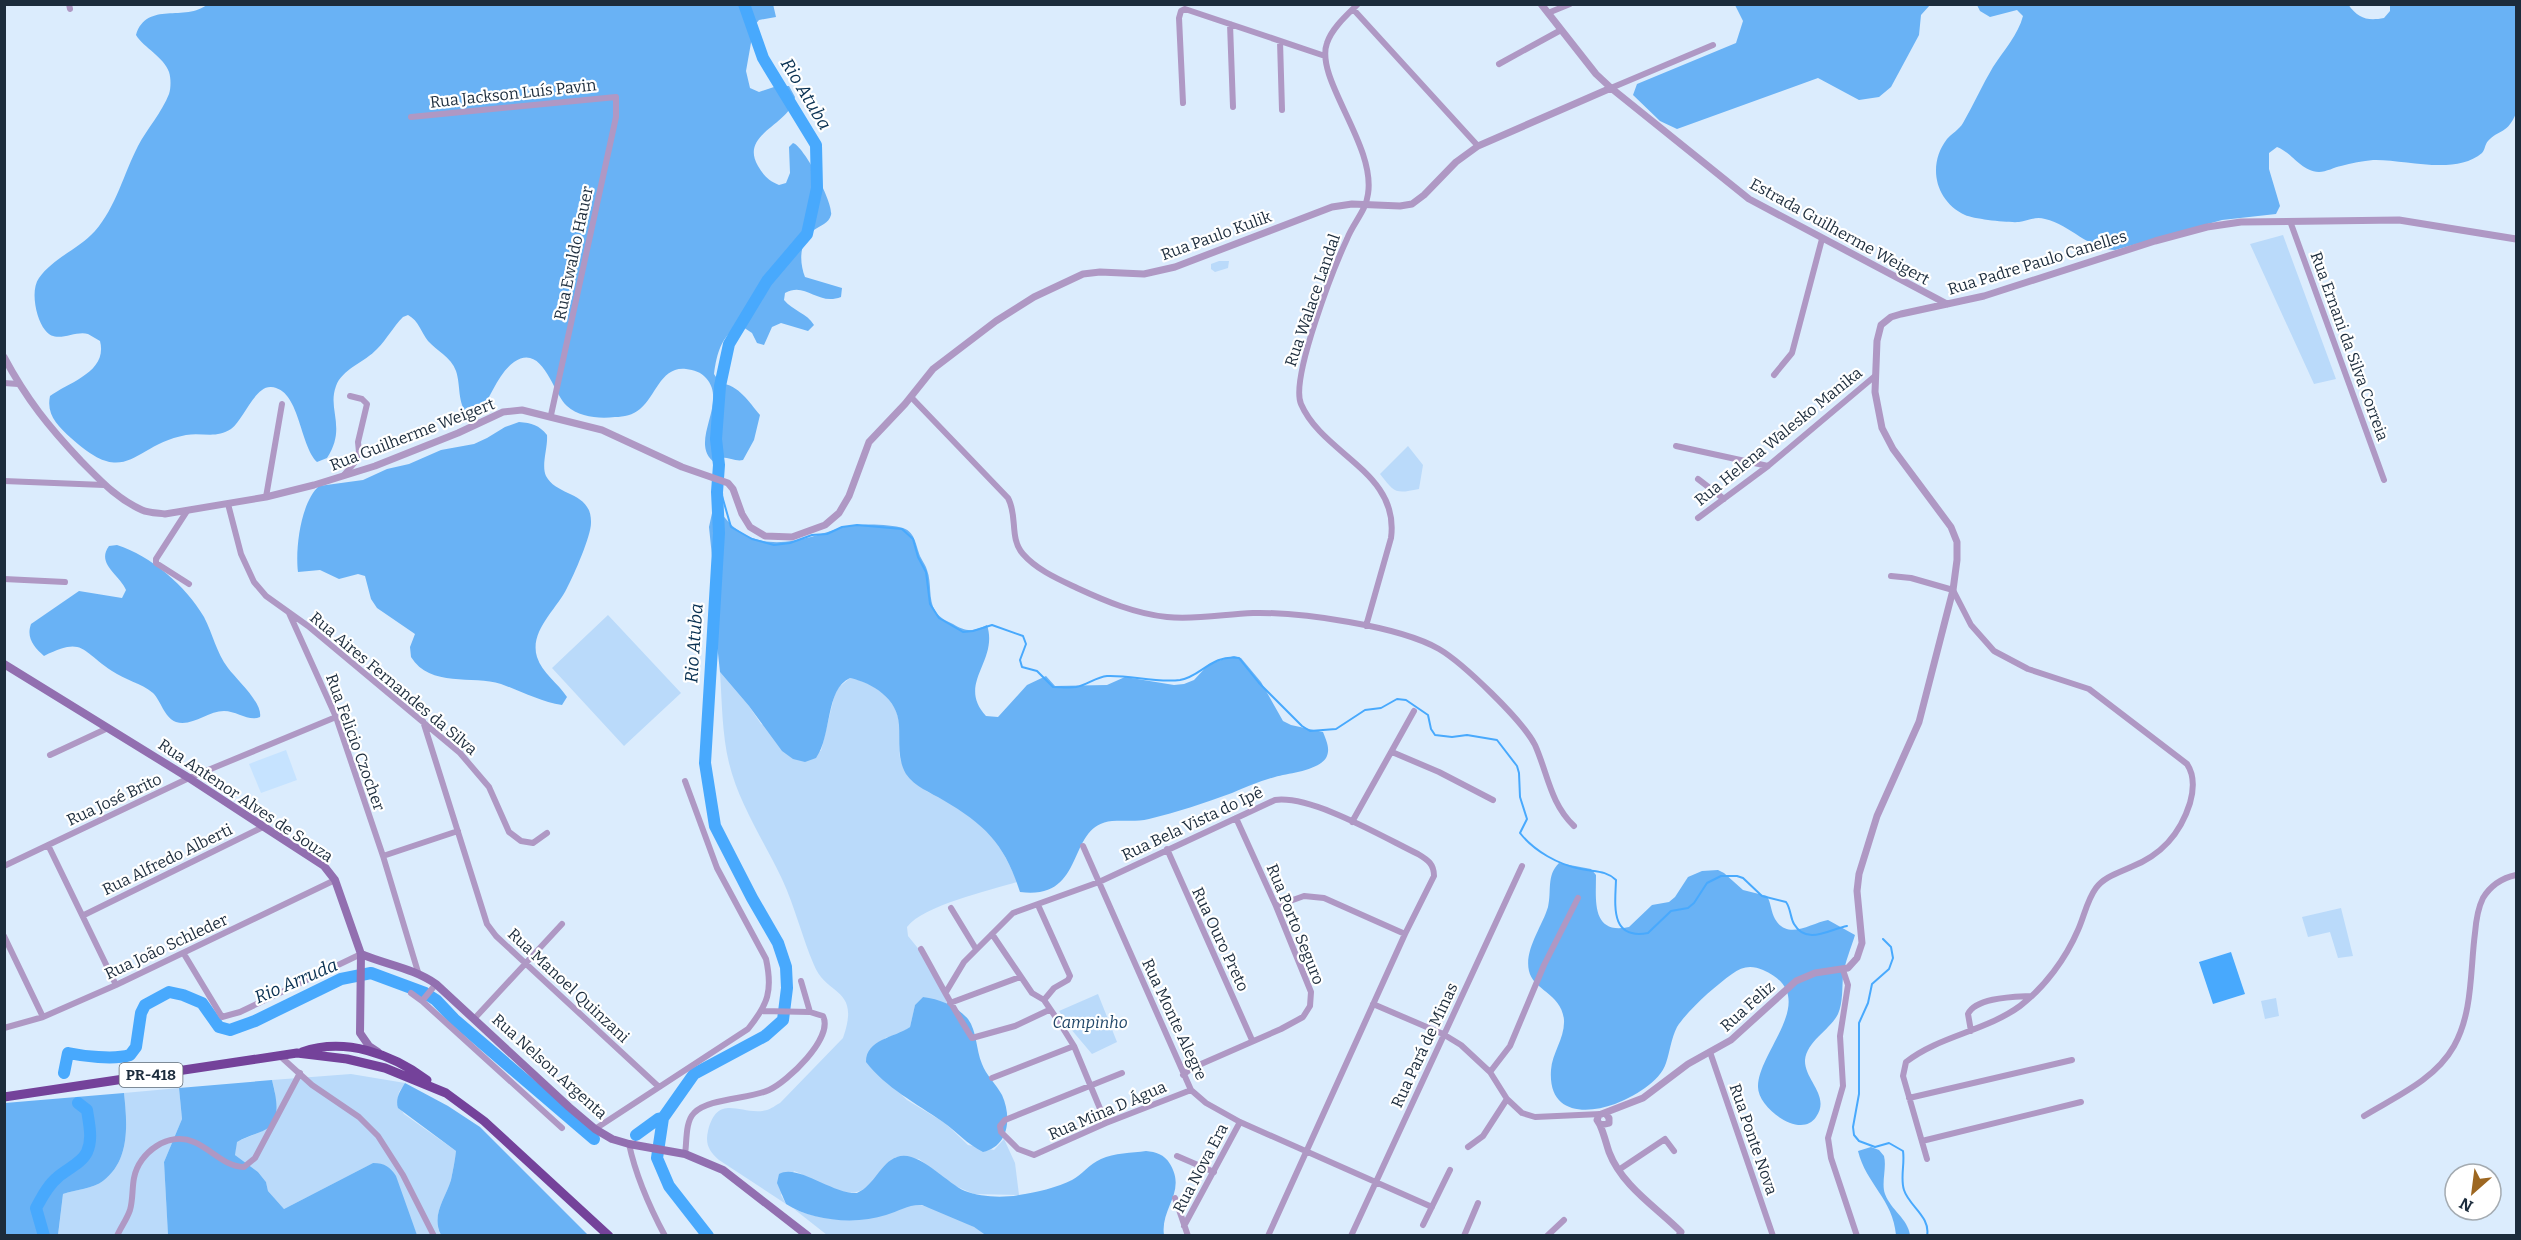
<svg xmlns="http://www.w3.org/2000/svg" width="2521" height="1240" font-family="Bitter,serif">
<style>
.built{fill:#c6e3ff}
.green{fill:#badafa}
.forest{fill:#69b2f5}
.water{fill:#48a9fd}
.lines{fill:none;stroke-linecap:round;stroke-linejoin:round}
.stream{stroke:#48a9fd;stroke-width:2}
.river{stroke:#48a9fd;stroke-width:12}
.minor{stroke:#af98c4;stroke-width:6}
.tertiary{stroke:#af98c4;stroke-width:7}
.secondary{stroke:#926fb0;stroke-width:8}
.trunk{stroke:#74429a;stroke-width:9}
.labels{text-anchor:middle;stroke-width:4.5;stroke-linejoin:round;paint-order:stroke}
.shield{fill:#fff;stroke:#606b76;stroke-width:1.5}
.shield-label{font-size:15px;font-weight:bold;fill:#1c2c3c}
.street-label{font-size:16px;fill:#1c2c3c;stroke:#fff}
.park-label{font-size:16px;font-style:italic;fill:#22486a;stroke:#fff}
.water-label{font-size:18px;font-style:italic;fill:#093152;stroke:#fff}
</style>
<rect width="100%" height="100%" fill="#dbecfd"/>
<path class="built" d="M286,750L297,780L261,793L249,764Z"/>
<path class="green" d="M2283,235L2336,379L2314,384L2250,244Z
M1219,261H1229L1228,268L1215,272L1211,269V264Z
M1408,446L1423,465L1419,489C1395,494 1395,493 1380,474Z
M608,615L681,693L624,746L552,668Z
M720,672L749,706L761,724L821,751L834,697L838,688L850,678C872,682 895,697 899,721C901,733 898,746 900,758C902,765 910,775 915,781C921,790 936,796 946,801C983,823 1001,841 1017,882C988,891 924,905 907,927L908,936L930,963L948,1005L923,997L915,1005L910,1027L902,1033L885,1038L891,1085L907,1100L945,1123L968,1145L994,1150L1004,1139L1015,1163L1019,1195L974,1194L953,1185L919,1159L896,1157C885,1165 879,1176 869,1185C847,1206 816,1179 794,1171L781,1195L786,1204L719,1160C709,1151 705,1144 708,1131C718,1091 742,1117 767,1110C771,1109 776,1105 780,1103L843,1038C861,987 827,997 814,965C802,937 795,907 782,879C764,841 739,804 729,763C722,734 722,702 720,672Z
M2341,908L2353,956L2338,958L2330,932L2308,937L2302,917Z
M1098,994L1117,1042L1092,1054L1070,1028L1059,1011Z
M2276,998L2279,1016L2265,1019L2261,1001Z
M351,1074L405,1083L399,1092L397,1103L404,1114L456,1151C455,1160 453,1170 451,1180C445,1199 431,1215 441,1236L417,1235L409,1216L373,1163L284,1209L268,1191L266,1182L258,1172L235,1155L236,1142L265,1130L275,1092L272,1080Z
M179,1088L182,1119L164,1162L168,1235L58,1236L63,1194C75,1190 94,1188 103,1181C131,1160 127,1122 124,1093Z
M914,1204C931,1205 973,1225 987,1235H827L794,1209C837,1227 871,1218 914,1204Z"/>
<path class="forest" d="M208,4H773L776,17L759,20L754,26L746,71L750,88L759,92L777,86H789L795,97C790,126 739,133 758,166C763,175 769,181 779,185L786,183L790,173L789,147L793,143C804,146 834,204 831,215C829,223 820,226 814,230C799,242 799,261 805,277L842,288L841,297C817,306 806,281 785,293L784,300C793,311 807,313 814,325L808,331L781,323L772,327L764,345L757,343L752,333L740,325C721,336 717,353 714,374L720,383C739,385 749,402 760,415L754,440L743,460C735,462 728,456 718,458L715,463C687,443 729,403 706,378C701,372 694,370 686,369C661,366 656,396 640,409C633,415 624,417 615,417C599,419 579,417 567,406C553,394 543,342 514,362C497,374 491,399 477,415H468C457,403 461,386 456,371C451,357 437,351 428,341C421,332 419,321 408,315L403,317C393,327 387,339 377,349C365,362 342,369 336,386C327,410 347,427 327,458L317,462C299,444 300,389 271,387C255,386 244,419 231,429C216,439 202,432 186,435C132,445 128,490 71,438C58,426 46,415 50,396C69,382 108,372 100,341C96,339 92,336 88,334C74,330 56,345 45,330C36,319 30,290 39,278C53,258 79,249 95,231C116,207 124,173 138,146C147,129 162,112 169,94C171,88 171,78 169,72C164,57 144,48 136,35C147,0 185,23 208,4Z
M2348,4C2358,19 2368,21 2384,18L2390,11V5H2516V113C2508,134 2499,129 2488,141C2485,144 2485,150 2482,153C2455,176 2405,159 2373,160C2363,161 2351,163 2341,166C2335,167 2326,172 2319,172C2300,171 2293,153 2277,147L2269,153V169L2280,206L2276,214L2222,220L2115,250C2088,249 2071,225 2045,219C2035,216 2028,221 2019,222C2009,223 1974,219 1965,215C1935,201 1927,165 1947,139C1952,133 1959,130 1963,123C1974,104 1982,85 1993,67C2004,50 2018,35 2023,16L2017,10L1990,17L1980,11L1977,5Z
M1735,5H1930L1921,15L1919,35L1891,87L1879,97L1859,100L1818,78L1677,129L1660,121L1633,95L1637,84L1736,43L1743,21Z
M519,422C532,423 539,425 547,435C548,448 541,465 546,476C557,497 592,491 591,523C591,536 574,575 567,588C557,609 529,631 537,657C542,673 558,683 567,697L562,705C541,702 521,691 501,684C473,675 430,688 411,657L410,647L415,634L377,608L371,599L365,576L358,574L339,579L320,570L298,572C295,548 301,502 319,486L363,480L387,469L409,464L441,450L474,444L487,438L505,427Z
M714,504C721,512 727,522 735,528C769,555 809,537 844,527C857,523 890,524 903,528C916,532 916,548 921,558C923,562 926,566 927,570C932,583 928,599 935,611C939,617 946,621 953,624C966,632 973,632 987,625C999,662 956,683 986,716L998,717L1027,685L1046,676L1055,686L1107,685L1125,677L1174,685L1184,684L1194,680L1209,664L1234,656L1241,658L1261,682L1283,721L1291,725L1323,732C1326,740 1331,749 1326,758C1317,771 1289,773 1275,777C1260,781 1246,787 1232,793C1205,803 1177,812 1149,819C1136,822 1125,820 1112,821C1065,825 1088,901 1020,892C1005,845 986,825 943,800C931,793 914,786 906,774C897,759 900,741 899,725C898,699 873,683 850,678C825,689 832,736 816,758L805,762L793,759L782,751L749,706L720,672L717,644L715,586L709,527Z
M117,545C151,556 186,586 204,617C213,634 216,652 228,668C236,679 263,703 260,717C249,722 237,711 224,711C208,711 192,727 176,722C164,717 161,701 153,693C141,683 125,680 112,671C81,651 84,636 44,656C34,647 26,638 31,624L79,591L122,598L126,590C119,574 96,564 109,546Z
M1559,863L1591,869L1596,875C1596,900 1591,935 1629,927L1652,905L1669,902L1675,897L1688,877L1702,871L1718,870L1724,873L1743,890L1767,896C1771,903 1771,912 1775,919C1788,941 1811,923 1828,920L1855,935C1851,948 1845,962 1843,976C1842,988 1843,1002 1838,1014C1830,1030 1807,1041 1805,1060C1804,1080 1831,1096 1816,1117C1801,1140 1757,1108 1758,1086C1759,1049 1823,996 1763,970C1752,965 1742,966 1732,974C1715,986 1688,1010 1677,1027C1671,1039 1670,1051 1666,1063C1660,1082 1633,1097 1615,1104C1584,1115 1548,1113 1551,1070C1552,1053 1565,1038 1564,1020C1562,994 1533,990 1529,971C1524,950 1542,927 1548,907C1552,891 1546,876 1559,863Z
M923,997C939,999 957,1006 968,1019C977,1031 976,1050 982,1064C986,1075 996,1084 1002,1095C1012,1117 1009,1146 983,1152C967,1144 957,1132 943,1122C916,1103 886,1088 866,1062C866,1039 894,1038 910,1027L915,1005Z
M272,1080C276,1097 283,1122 263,1131C254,1135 245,1137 237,1142L235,1155L258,1172L266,1182L268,1191L284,1209L373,1163C385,1163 390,1167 396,1176L417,1235H168L164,1162L182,1119L179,1088Z
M405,1083L448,1106L480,1127L588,1235H441C431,1215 445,1199 451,1180C453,1170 455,1160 456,1151L398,1108C395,1099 400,1091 405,1083Z
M124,1093C127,1122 131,1160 103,1181C94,1188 75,1190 63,1194L58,1235H5V1103Z
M1871,1147L1879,1150L1884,1156C1887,1168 1881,1183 1885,1194C1891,1210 1908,1219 1910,1235H1896C1893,1199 1866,1184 1858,1151Z
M1146,1151C1156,1152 1164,1154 1170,1164C1187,1192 1160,1208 1164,1235L987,1236L974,1227L922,1205C909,1204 899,1211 886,1215C856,1225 812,1221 786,1204L777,1183L779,1174C797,1163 832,1194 857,1193C875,1185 880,1163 897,1157C918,1149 946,1183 965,1191C980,1197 1002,1198 1019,1195C1034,1193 1059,1187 1072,1180C1082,1175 1089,1164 1101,1159C1114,1153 1132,1153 1146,1151Z"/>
<path class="water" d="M2231,952L2245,994L2213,1004L2199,962Z"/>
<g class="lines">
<path class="stream" d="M718,482L731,527L752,539L774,545L790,543L812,535L827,534L842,527L857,525L902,529L913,539L918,557L926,572L930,604L939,618L963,632L973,631L992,625L1023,636L1026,644L1020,660L1022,667L1037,671L1053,687C1061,687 1069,688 1076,687C1087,685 1096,677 1107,676C1131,675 1155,683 1180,680C1201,677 1211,654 1239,658L1259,683L1302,726L1310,731L1336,729L1365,710L1381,708L1397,699L1406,700L1428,715L1431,729L1435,735L1452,737L1467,735L1497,740L1517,766L1519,773L1520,797L1527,819L1520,833C1534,851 1559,865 1581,869C1594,872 1606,870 1616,880C1615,906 1610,940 1648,933L1671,911L1688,908L1694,903L1707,883L1721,876H1737L1743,878L1762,896L1786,902C1791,909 1790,917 1794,924C1807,946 1830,929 1847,926
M1883,939L1891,947L1893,958L1889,969L1872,984L1868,1003L1859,1023V1094L1853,1127L1854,1135L1859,1141L1875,1147L1889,1143L1903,1151C1905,1164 1900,1178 1904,1190C1909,1206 1931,1217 1927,1236"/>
<path class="river" d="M64,1073L68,1053C82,1056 114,1060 130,1055L136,1047L141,1013L145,1005L169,992L183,995L202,1003L219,1027L230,1030L255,1021L341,979L371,973L425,993L436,1000L454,1019L594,1139
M636,1135L658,1119L663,1118
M44,1236L36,1208C42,1197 48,1185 58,1177C67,1169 82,1163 87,1152C93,1139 89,1124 87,1110L78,1103
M708,1236L669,1186L657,1158L663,1118L694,1074L765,1036L783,1020L787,988L786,967L778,943L752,898L715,826L705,763L719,533L717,492L719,465L716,439L720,386L729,344L767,281L807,234L817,188L816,145L763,58L744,4"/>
<path class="minor" d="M69,4L70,9
M1358,4C1347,15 1332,28 1327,43C1314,78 1376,145 1368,194C1366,211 1353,223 1347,239C1334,267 1290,379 1301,404C1323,455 1400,472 1391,538L1366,626
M1353,9L1478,146
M1548,13L1570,4
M1230,24L1233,107
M1280,41L1282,110
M1499,64L1561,30
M1611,88L1713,45
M1183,103L1179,18L1181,11L1185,9L1325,56
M411,117L616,97V117L551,415
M2290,221L2384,480
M1774,375L1792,353L1822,239
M4,383L18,384
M911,397L1008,498C1018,516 1009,538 1023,554C1037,570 1058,579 1077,588C1105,601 1136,614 1167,617C1196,620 1225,614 1253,613C1301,612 1399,626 1439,649C1463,663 1523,721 1535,745C1548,774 1550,803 1574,826
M1676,446L1768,466
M344,475L355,462L359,452L358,442L367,404L362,399L350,396
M1698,479L1724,499
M4,481L104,485
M266,497L282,404
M228,504L241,554L254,582L266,596L308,626L460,753L489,787L509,832L521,841L533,843L547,833
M187,511L156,559V563L189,584
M1698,518L1768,466L1875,376
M1891,576L1911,578L1953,590L1971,625L1994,651L2028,669L2089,689L2187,764C2195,776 2194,789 2190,803C2180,835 2161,855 2131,867C2118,873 2104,877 2096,888C2087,900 2084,917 2078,930C2066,958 2045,987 2020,1006C1986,1031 1939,1036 1906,1062L1903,1076L1927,1159
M4,579L65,582
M289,613L336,717L383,856L418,972
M423,721L487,924L496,936L659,1087
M1392,752L1439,772L1493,800
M50,755L108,728
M1352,822L1414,711
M48,845L116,985
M1083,846L1191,1090L1206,1103L1240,1122L1432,1207
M1167,849L1252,1040
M383,856L458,831
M4,866L189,778L336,717
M1038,905L1070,976L1068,980L1054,988L1044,1000
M1276,906L1304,896L1324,898L1405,934
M951,908L976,949
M84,915L263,827
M992,934L1032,993L1044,1000L1059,1022L1074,1046L1106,1123
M4,936L43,1017
M921,949C938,979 953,1009 972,1038L1015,1026L1049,1010
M184,954L222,1017L240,1012L361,954
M1843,970L1848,985L1840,1036L1843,1086L1828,1138L1831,1158L1857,1236
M801,981L810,1012
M946,992L964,962L1013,913L1099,882L1275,800C1312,795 1383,837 1418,854C1428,860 1434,864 1434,876L1405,934L1268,1236
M411,993L422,1001L436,984
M422,1001L562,1128
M950,1003L1020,977
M1373,1004L1443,1034L1461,1045L1490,1072L1507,1099L1522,1113L1535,1117L1601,1114
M474,1019L562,924
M4,1028L43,1017L116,985L335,880
M1971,1031L1968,1014C1976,997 2015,997 2031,996
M1710,1052L1773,1236
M280,1056L312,1085L359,1117L378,1136L403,1175L434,1236
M1490,1072L1510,1046L1544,965L1578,898
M1122,1073L1005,1120L1000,1126L1001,1132L1018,1149L1034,1155L1106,1123L1191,1090
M1183,1075L1192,1068L1281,1029L1303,1017L1310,1006L1311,992L1276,906L1236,818
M992,1078L1074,1046
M1909,1098L2072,1060
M2364,1116C2395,1097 2435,1080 2454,1046C2473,1012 2470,971 2475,933C2476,921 2478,908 2483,898C2491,885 2502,878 2516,875
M595,1129L748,1029C768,1004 773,991 766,959L717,868L685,781
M1922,1141L2081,1102
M629,1144C636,1177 649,1206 665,1236
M1468,1147L1483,1136L1507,1099
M685,1154C687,1142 685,1122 694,1113C708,1098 750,1099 769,1090C787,1082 834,1038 823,1016L810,1012L762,1011
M1177,1156L1214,1172
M1620,1169L1665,1139L1674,1151
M1175,1198L1188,1236
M1423,1225L1450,1170
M1184,1226L1240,1122
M117,1236C121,1227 127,1219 130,1210C133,1200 132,1188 134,1178C139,1152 169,1131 194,1142C211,1149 225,1167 244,1167L255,1158L300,1073
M1351,1236L1522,866
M1464,1236L1478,1203
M1547,1236L1564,1220"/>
<path class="tertiary" d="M1541,4L1596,74L1611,88L1749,199L1947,304
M4,357C27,400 49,427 81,461C100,480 117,499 142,510C149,513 158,513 165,514L266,497L314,485L375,466L458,433L503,412L522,410L602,430L682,467L728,483L733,489L742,514L750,527L765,536L792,537L825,525L839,513L849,496L869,442L905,404L933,369L996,321L1034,297L1083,274L1100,272L1144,274L1175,267L1332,207L1352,204L1400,206L1412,204L1424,195L1456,162L1478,146L1611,88
M1606,1114L1609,1118V1123L1600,1125L1597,1120L1599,1115L1643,1098L1688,1064L1731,1040L1796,981L1815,973L1848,968L1857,958L1862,943L1857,891L1859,874L1877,816L1919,722L1953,590L1957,560V542L1951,527L1893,449L1882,428L1875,392L1877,341L1881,325L1891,317L1901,314L1984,296L2155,241L2207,227L2241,222L2399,220L2516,239
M1600,1125C1604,1134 1606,1143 1609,1152C1622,1186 1656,1207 1681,1232L1679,1236"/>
<path class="secondary" d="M4,664L189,778L324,866L335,880L361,954L360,1033L369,1046L378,1052
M361,954C387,965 413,968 436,984L569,1107L595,1129L612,1139L629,1144L685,1154L723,1170L808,1236"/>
<path class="trunk" d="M302,1052C345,1037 392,1054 427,1080
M4,1097L297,1053L347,1059L385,1068L446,1093L484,1121L609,1236"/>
</g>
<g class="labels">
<rect class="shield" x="119.5" y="1063" width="63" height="24" rx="4.5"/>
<g class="shield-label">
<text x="151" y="1080">PR-418</text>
</g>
<g class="street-label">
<text transform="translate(513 93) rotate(-6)" y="6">Rua Jackson Luís Pavin</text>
<text transform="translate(1840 231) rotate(29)" y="6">Estrada Guilherme Weigert</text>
<text transform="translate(1216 235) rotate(-20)" y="6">Rua Paulo Kulik</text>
<text transform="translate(573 253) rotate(-78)" y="6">Rua Ewaldo Hauer</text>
<text transform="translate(2037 262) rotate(-17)" y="6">Rua Padre Paulo Canelles</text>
<text transform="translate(1312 300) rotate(-71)" y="6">Rua Walace Landal</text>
<text transform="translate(2350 346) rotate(70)" y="6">Rua Ernani da Silva Correia</text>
<text transform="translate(412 434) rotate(-21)" y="6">Rua Guilherme Weigert</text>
<text transform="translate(1778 436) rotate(-39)" y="6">Rua Helena Walesko Manika</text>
<text transform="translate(394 683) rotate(40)" y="6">Rua Aires Fernandes da Silva</text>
<text transform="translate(356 742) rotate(70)" y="6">Rua Felicio Czocher</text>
<text transform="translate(114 799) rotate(-25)" y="6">Rua José Brito</text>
<text transform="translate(246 800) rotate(34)" y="6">Rua Antenor Alves de Souza</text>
<text transform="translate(1192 823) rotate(-25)" y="6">Rua Bela Vista do Ipê</text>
<text transform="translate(167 859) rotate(-26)" y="6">Rua Alfredo Alberti</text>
<text transform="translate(1296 924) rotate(68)" y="6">Rua Porto Seguro</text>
<text transform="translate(1221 939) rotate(65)" y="6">Rua Ouro Preto</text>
<text transform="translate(166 946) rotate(-25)" y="6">Rua João Schleder</text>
<text transform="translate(569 985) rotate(43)" y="6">Rua Manoel Quinzani</text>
<text transform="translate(1747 1006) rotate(-42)" y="6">Rua Feliz</text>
<text transform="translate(1175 1019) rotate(65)" y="6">Rua Monte Alegre</text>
<text transform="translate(1424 1045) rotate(-65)" y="6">Rua Pará de Minas</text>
<text transform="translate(550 1066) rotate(42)" y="6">Rua Nelson Argenta</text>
<text transform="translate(1107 1110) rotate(-23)" y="6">Rua Mina D Água</text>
<text transform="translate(1754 1139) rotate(71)" y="6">Rua Ponte Nova</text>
<text transform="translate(1200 1168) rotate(-62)" y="6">Rua Nova Era</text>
</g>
<g class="park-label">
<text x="1090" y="1028">Campinho</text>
</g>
<g class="water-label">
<text transform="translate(806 94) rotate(59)" y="6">Rio Atuba</text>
<text transform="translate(694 643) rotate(-86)" y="6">Rio Atuba</text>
<text transform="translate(296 981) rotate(-23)" y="6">Rio Arruda</text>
</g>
</g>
<rect width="2521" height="1240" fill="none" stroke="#1c2c3c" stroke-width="12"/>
<g transform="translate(2473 1192) rotate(208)"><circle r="28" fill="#ffffff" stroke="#a4abb1" stroke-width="1.5"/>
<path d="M0-4.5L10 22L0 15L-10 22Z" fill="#9d6721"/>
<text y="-9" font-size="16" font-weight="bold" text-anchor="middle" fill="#1c2c3c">N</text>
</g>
</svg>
